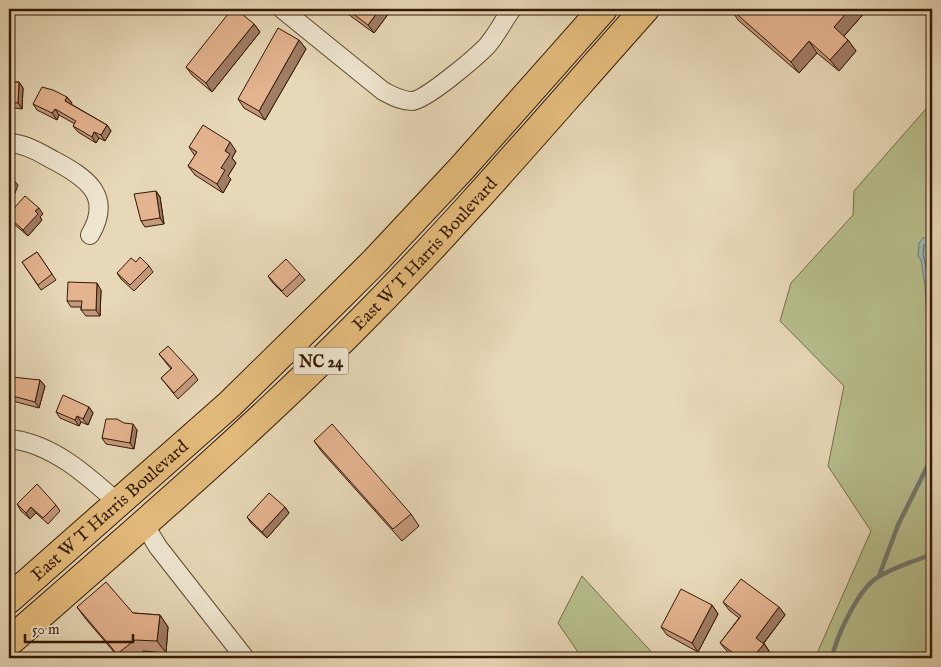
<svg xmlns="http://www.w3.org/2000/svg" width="941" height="667" font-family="'IM FELL English',serif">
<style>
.green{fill:#b7be8d;stroke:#766c48}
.water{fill:#99b8b6;stroke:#71786f}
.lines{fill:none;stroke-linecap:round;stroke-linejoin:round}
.shore{stroke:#66685d;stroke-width:1}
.stream{stroke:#71786f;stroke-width:4.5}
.minor-casing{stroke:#614931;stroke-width:20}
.primary-casing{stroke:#341904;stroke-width:30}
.minor{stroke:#efe6d0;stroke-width:18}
.primary{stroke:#e4bc7c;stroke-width:28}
.wall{fill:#c49a7c;stroke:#341904}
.shaded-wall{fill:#a07d65;stroke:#341904}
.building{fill:#e4b390;stroke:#341904}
.labels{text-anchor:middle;stroke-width:4.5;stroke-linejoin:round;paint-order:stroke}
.shield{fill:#efe6d0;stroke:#6c5641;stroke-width:1}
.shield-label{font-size:16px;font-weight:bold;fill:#341904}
.street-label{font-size:18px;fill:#341904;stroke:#efe6d0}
</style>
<rect width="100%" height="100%" fill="#e7d8b7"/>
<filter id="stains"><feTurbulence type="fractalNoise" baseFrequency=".004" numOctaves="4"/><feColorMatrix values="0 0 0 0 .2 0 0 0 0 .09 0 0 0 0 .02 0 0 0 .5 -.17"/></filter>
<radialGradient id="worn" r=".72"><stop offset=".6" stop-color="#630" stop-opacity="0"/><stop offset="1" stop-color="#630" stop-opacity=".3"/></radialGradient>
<path class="green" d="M932,102V658H815L871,531L828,466L844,386L780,321L791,283L853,215L854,191Z
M582,576L657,658H582L558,623Z"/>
<path class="water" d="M932,237V368L929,358L925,285L921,260L918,256L919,243L923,238Z"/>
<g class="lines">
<path class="shore" d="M932,242L924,245L923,254L930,285L932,327"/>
<path class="stream" d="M879,576L898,525L927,467L932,449
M832,658C836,637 857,593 874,580C888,569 910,563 927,556L932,550"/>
<g class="minor-casing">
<path id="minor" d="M282,9L383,91C393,96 401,101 412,101C426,100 475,58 486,47C496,36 503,21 512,9
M9,143C27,144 40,153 55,161C87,178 113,196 90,235
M9,439C52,443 88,476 118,503
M144,524L158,547L245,658"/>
</g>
<g class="primary-casing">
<g id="primary">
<path id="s1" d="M9,599L230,404L338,298L375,261L462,168L603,9"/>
<path id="s2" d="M9,642C130,536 253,431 366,316C463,218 553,112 645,9"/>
</g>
</g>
<use href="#minor" class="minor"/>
<use href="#primary" class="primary"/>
</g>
<path class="wall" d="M109,9H122L117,15Z
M341,9H392L374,33Z
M731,9H868L844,36L848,40L856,51L839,71L817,53L799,73L738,20Z
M254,24L260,32L212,92L192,75L186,67Z
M299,40L306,49L265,120L244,108L238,99Z
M9,82H19L23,88L22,109L9,107Z
M67,97L72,103L71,104L107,125L111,131L105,141L99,138L96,143L78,132L73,126L75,124L59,115L57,120L37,110L33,104Z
M189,147L236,151L232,158L236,163L228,176L231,179L223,193L195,175L188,166L195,156Z
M156,191L160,197L164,224L145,227L141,221Z
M43,214L40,217L42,220L28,236L14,224L10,218Z
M37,252L56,280L41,290L22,262Z
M136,262L149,266L153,272L134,291L121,279L117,273Z
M300,274L305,280L287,297L272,282L268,276Z
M101,290L100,316H86L81,310V307H71L67,301Z
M159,354L194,374L198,380L178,399L161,378L171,369Z
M40,380L45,386L39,408L9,400V383H10Z
M89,407L93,413L88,425L81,422L79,426L60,418L56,412Z
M137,430L134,449L106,444L102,438Z
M314,441L411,514L419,526L402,541L322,452Z
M17,504L56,505L60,511L48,524L36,513L30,519L21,511Z
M285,507L289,513L267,538L251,523L247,517Z
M723,602L779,607L785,615L764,643L769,651L764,658H736L726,650L720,643L739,618L729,610Z
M712,605L718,614L698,652L667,635L661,627Z
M77,607L133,613L160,615L168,627L166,653L143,651L135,658H119L85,618Z"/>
<path class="shaded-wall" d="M112,9H122L117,15Z
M380,9H392L374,33L368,25Z
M850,9H868L842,38L834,27Z
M254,24L260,32L212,92L206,83Z
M299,40L306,49L265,120L259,111Z
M848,40L856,51L839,71L830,60Z
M809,41L817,53L799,73L791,62Z
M19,82L23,88L22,109L18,103Z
M67,97L72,103L70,107L65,101Z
M55,109L59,115L57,120L52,113Z
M107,125L111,131L105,141L101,135Z
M94,132L99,138L96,143L92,137Z
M230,142L236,151L232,158L236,163L228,176L231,179L223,193L217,184L221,168L225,151Z
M13,179L18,185L11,204L9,201V192Z
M156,191L160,197L164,224L160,218Z
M39,208L43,214L40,217L42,220L28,236L23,230L35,211Z
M97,283L101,290L100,316L96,310Z
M40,380L45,386L39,408L35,402Z
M89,407L93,413L88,425L83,419Z
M77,416L81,422L79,426L75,420Z
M133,424L137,430L134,449L130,443Z
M9,475L13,481L9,498Z
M31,507L36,513L30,519L26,513Z
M285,507L289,513L267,538L262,532Z
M712,605L718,614L698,652L692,643Z
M779,607L785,615L762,645L756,638Z
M160,615L168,627L166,653L157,641Z
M764,644L769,651L764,658H752Z"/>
<path class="building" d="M232,9H236L254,24L206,83L186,67Z
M347,9H380L368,25Z
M731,9H850L834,27L848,40L830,60L809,41L791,62Z
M278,28L299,40L259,111L238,99Z
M9,82H19L18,103L9,102Z
M42,87L53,90L67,97L65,101L107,125L101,135L94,132L92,137L73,126L76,121L55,109L52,113L33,104Z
M203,125L230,142L225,151L230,154L221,168L225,170L217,184L188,166L197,152L189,147Z
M9,178L13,179L9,192Z
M156,191L160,218L141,221L134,194Z
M25,196L39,208L35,211L38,214L23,230L10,218L15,207Z
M37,252L52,274L38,285L22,262Z
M140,257L149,266L130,285L117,273L131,258L136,262Z
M286,259L300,274L282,291L268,276Z
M68,282L97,283L96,310H81L82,301H67Z
M168,346L194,374L174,393L161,378L172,368L159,354Z
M12,377L40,380L35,402L9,395V383H10Z
M63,395L89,407L83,419L77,416L75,420L56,412Z
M106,419H117L124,423L133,424L130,443L102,438Z
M332,424L411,514L393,529L314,441Z
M37,484L56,505L43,518L31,507L26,513L17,504Z
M269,493L285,507L262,532L247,517Z
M741,579L779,607L756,638L764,644L752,658H740L720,643L741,616L723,602Z
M106,582L133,613L160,615L157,641L135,640L117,654L77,607Z
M681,589L712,605L692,643L661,627Z"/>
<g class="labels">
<rect class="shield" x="293.5" y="347.5" width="55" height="27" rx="4"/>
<g class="shield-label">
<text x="321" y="367">NC 24</text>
</g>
<g class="street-label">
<text dy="6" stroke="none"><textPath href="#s2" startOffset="569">East W T Harris Boulevard</textPath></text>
<text dy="6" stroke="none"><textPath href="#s1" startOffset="134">East W T Harris Boulevard</textPath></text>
</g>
</g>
<rect width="941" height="667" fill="none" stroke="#e7d8b7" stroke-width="30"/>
<rect x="10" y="10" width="921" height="647" fill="none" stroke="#341904" stroke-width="2.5"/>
<rect x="15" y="15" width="911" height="637" fill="none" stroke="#341904"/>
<path d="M25 634v8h108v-8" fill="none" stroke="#341904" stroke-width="2.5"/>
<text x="32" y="634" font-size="15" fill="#341904" stroke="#efe6d0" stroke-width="4" paint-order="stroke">50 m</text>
<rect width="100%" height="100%" filter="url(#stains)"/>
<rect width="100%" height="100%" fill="url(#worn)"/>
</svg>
